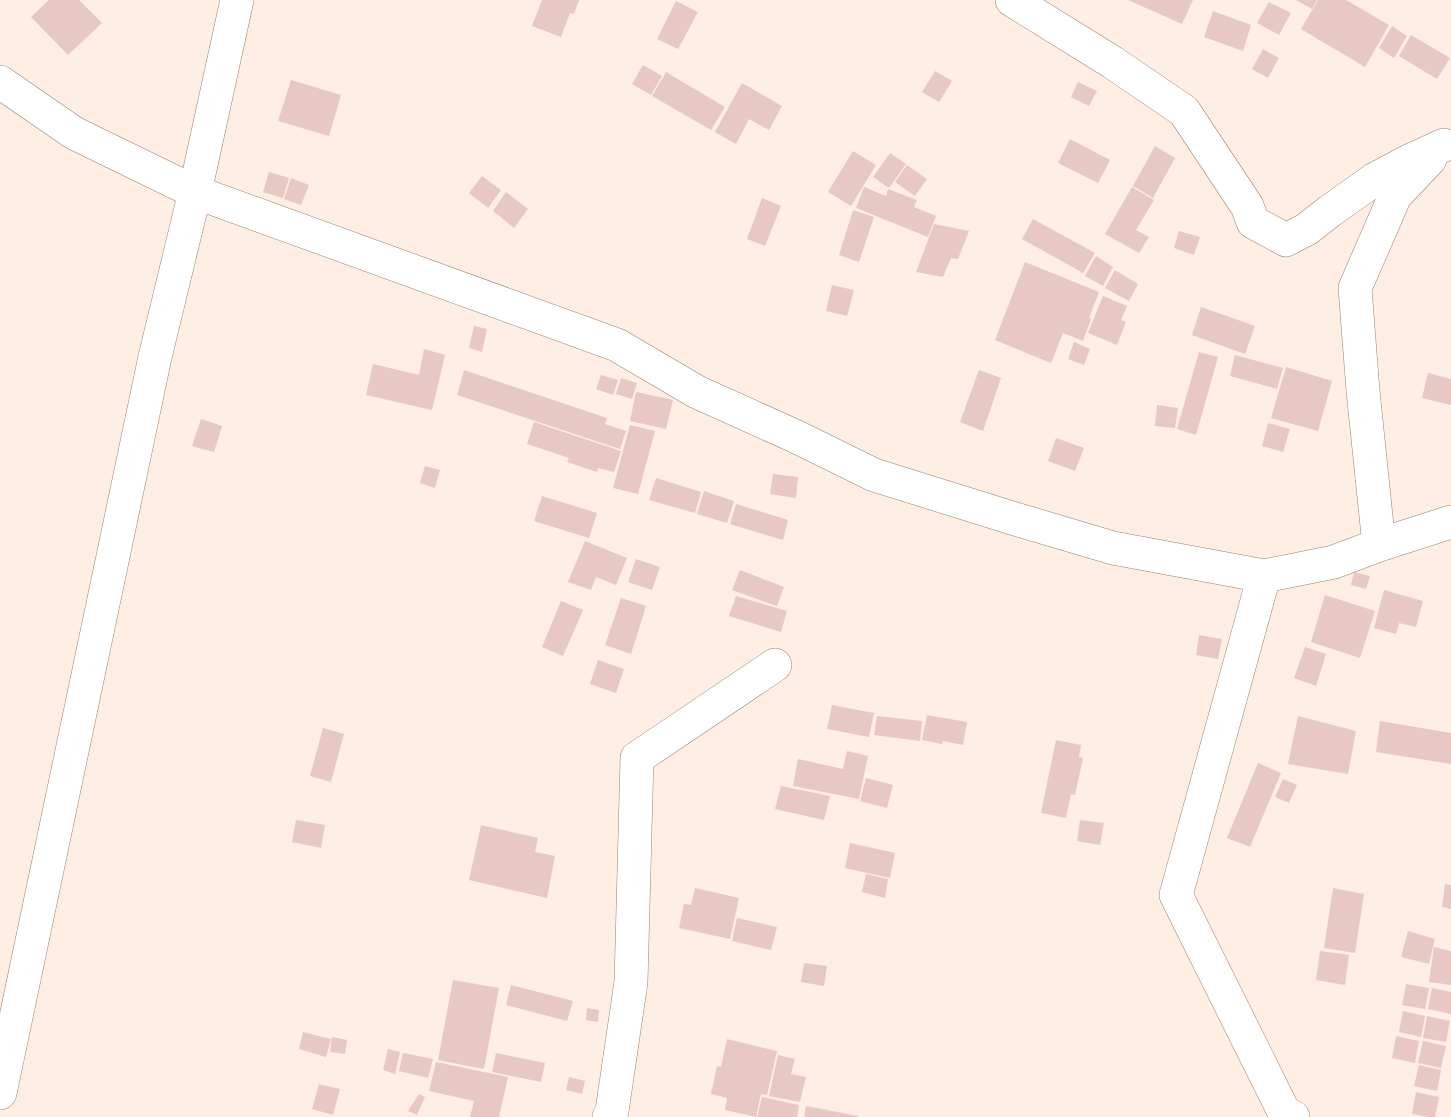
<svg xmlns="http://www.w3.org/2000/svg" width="1451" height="1117" font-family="Roboto,sans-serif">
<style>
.building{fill:#e8c8c2}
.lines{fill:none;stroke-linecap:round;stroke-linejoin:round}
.minor-casing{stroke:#998271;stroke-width:34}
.minor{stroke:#fff;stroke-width:33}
</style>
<rect width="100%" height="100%" fill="#feeee3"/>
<path class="building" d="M49,0H79L102,23L68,55L31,17Z
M542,0H579L574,14L570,13L561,37L532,26Z
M1128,0H1193L1182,24Z
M1296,0H1317L1312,9Z
M1318,0H1346L1389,25L1365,67L1301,29Z
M676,1L698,12L678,49L657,39Z
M1269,2L1291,13L1279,35L1257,23Z
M1213,11L1251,25L1243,51L1204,37Z
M1392,26L1407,36L1394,58L1379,48Z
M1411,35L1450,58L1437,79L1399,56Z
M1263,49L1279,58L1268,78L1252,69Z
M643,65L662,76L651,95L632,84Z
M935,71L952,81L939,102L922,92Z
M666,72L725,107L711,130L652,96Z
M291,80L341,95L329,136L278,121Z
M1078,82L1097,91L1089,106L1071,97Z
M742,83L782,106L769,130L749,119L736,144L715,132Z
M1070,139L1110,160L1098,183L1058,163Z
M1155,146L1175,158L1153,198L1133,186Z
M853,151L876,165L851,206L828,192Z
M890,153L906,164L889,188L873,177Z
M907,165L927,179L915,196L895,182Z
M269,172L289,178L283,198L263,192Z
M482,176L501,190L488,208L469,193Z
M291,178L309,185L301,205L284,199Z
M864,187L886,196L888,189L917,200L914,207L936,216L928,237L856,208Z
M1132,187L1154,200L1136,230L1149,237L1139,253L1105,234Z
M506,192L528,209L514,228L493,211Z
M762,198L781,206L765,246L747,239Z
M853,210L874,217L859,262L839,255Z
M1033,219L1095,253L1083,273L1022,239Z
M934,224L969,231L958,259L951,258L943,277L916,272Z
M1179,231L1200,237L1194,255L1174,248Z
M1096,256L1113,267L1103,286L1085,276Z
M1025,262L1099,292L1089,318L1091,319L1083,341L1063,333L1051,363L995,340Z
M1115,270L1138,284L1129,301L1105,288Z
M832,285L854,290L847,316L826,311Z
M1103,296L1127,306L1121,320L1126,322L1117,345L1088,333Z
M1201,307L1255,326L1245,354L1192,335Z
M474,326L487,329L482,352L469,348Z
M1074,342L1090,349L1084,365L1068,359Z
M424,349L445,355L432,410L366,395L373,364L419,375Z
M1199,352L1218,357L1196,435L1177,429Z
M1235,355L1283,368L1277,389L1230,376Z
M1286,367L1332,381L1318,431L1271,418Z
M464,370L607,418L605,424L626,431L620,449L457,395Z
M979,370L1001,378L983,431L960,422Z
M1428,373L1451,379V405L1422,398Z
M601,375L618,380L613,395L596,389Z
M621,378L637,383L632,399L616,394Z
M636,392L673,400L666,429L630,421Z
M1157,405L1178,408L1175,428L1155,426Z
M201,419L222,426L214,452L192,446Z
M534,422L621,451L614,472L598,468L597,472L567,462L569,458L527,444Z
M1268,423L1290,429L1283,452L1262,446Z
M630,425L655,431L638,494L613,488Z
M1056,438L1084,448L1075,471L1048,461Z
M425,466L440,470L435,488L420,483Z
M773,474L798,477L796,498L770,494Z
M656,478L701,492L695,513L649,500Z
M704,491L734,501L727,523L697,514Z
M542,496L597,513L589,538L534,521Z
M736,504L788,520L783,540L730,524Z
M585,541L627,558L616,585L596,577L591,590L568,582Z
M636,559L660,567L652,590L628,582Z
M740,570L784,587L777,606L732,590Z
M1354,572L1370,576L1366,589L1351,585Z
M1384,590L1423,601L1416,627L1399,623L1396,634L1374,628Z
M1325,595L1375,611L1360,658L1311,642Z
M736,596L787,611L781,632L729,616Z
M621,598L646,606L631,654L605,645Z
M561,601L583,610L563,656L542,647Z
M1199,635L1222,639L1218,659L1196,655Z
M1305,647L1326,654L1316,686L1294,678Z
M598,660L624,669L616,693L590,684Z
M832,705L874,713L869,737L827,729Z
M927,715L967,722L963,745L943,741L942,744L922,740Z
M877,716L922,721L920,741L874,735Z
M1298,716L1356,731L1348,774L1288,764Z
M1380,721L1451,733V764L1376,752Z
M323,728L344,734L331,782L310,776Z
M1056,740L1081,745L1079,757L1083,758L1075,795L1071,794L1066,818L1041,813Z
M847,751L868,756L859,799L793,786L798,759L843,769Z
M1258,763L1281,773L1250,847L1227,838Z
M866,778L893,785L887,808L860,801Z
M1283,779L1297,785L1289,803L1275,797Z
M781,786L830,796L824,820L775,809Z
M296,820L325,825L321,848L292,842Z
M1080,820L1104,823L1100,845L1077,841Z
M481,825L538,838L535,852L555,856L547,898L469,880Z
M850,843L895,853L890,878L845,868Z
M866,874L888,879L885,898L862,892Z
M1445,884L1451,885V909L1442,907Z
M695,888L739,898L730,939L679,928L684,904L691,905Z
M1333,888L1364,894L1355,953L1324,948Z
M737,918L777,927L771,950L732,941Z
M1408,931L1435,939L1429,964L1401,957Z
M1434,947L1451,951V985L1429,982Z
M1320,951L1349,955L1345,985L1316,980Z
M804,963L827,966L824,986L801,982Z
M453,980L499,988L484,1069L438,1060Z
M1406,984L1429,988L1425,1009L1402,1005Z
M511,985L573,1001L567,1021L506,1005Z
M1432,988L1451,992V1014L1428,1009Z
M587,1008L599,1010L598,1022L586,1020Z
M1403,1011L1425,1016L1421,1037L1399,1032Z
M1427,1016L1450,1021L1446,1042L1423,1038Z
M303,1032L331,1039L326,1057L299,1049Z
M1396,1036L1419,1041L1415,1063L1392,1058Z
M332,1037L347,1040L345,1054L330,1052Z
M727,1039L777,1051L767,1095L761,1094L756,1117L725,1110L727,1098L711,1094L717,1066L721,1067Z
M1423,1041L1446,1046L1441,1068L1418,1063Z
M388,1049L400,1052L395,1074L383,1070Z
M403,1053L433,1059L428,1078L399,1071Z
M496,1053L545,1063L541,1082L492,1072Z
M778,1055L795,1059L791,1074L806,1077L800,1102L769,1096Z
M436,1062L508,1077L499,1117H470L474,1101L429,1091Z
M1419,1065L1441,1070L1437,1091L1414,1086Z
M569,1077L585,1081L582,1094L566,1090Z
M319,1084L340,1089L333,1115L312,1109Z
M1416,1092L1439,1097L1435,1117H1428L1412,1114Z
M419,1094L425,1097L417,1115L408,1111Z
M762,1097L799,1105L797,1117H757Z
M806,1106L858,1116V1117H804Z"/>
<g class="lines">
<g class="minor-casing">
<path id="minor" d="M1012,0L1112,62L1184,111L1247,206L1253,222L1286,240L1307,229L1330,211L1375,179L1407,162L1444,145
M0,82L74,133L195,192L617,345L697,392L797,437L874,475L1012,518L1113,548L1264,576L1334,562L1379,545L1451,522
M1379,545L1363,391L1355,288L1395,196L1430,159
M1264,576L1176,895L1284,1112L1293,1117
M0,1093L155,357L195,192L237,0
M609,1117L612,1111L631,982L637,758L775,665"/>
</g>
<use href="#minor" class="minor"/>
</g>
</svg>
